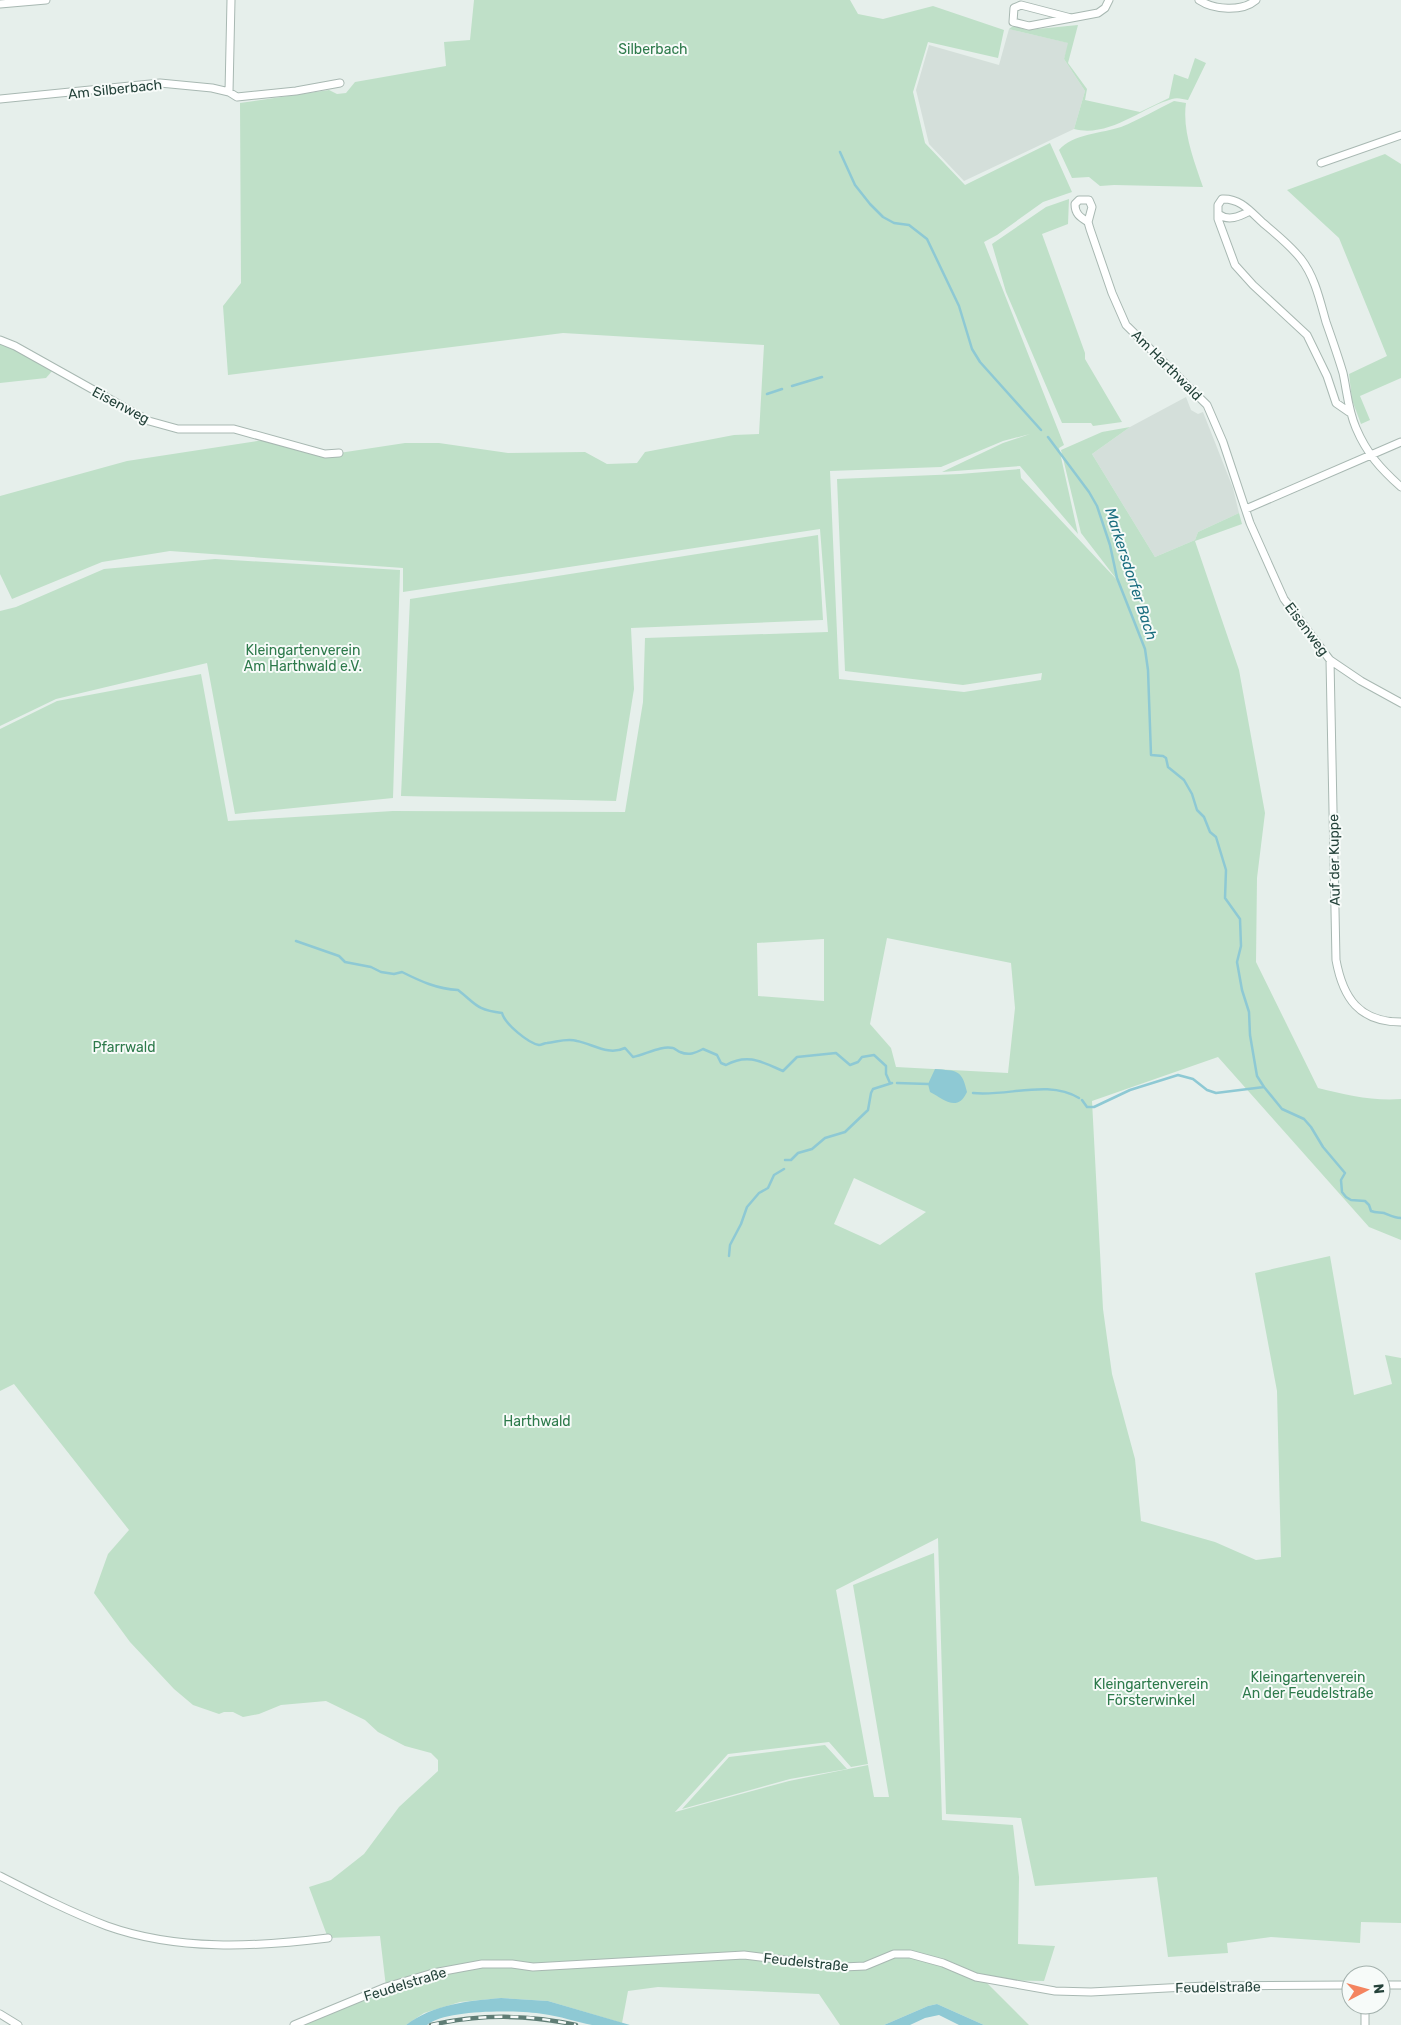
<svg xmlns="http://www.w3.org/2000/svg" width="1401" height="2025" font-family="Rubik,sans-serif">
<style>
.built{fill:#d4dfda}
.green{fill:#bfe0c8;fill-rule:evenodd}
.water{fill:#8ec9d4}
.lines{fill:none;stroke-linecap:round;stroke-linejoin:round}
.stream{stroke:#8ec9d4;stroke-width:2.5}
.minor-casing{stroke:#a8b8b2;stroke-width:9}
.minor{stroke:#fff;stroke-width:7}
.rail-casing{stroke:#5f7d75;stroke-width:4.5}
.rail{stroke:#f7fbf9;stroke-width:2.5;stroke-dasharray:8;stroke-linecap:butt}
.labels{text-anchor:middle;stroke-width:4;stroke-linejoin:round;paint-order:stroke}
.park-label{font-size:14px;fill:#2d7a4b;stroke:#f7fbf9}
.street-label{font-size:14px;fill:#24423a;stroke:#f7fbf9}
.water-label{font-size:15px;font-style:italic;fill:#1c6f80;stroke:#f7fbf9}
</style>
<rect width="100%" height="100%" fill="#e6efeb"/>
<path class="built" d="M1009,29L1069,43L1064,59L1085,91L1074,129L964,181L929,144L916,90L929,45L999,65Z
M1186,397L1191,410L1198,414L1203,412L1233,488L1239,513L1198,532L1195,540L1155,557L1092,454L1130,427Z"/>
<path class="green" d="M474,0H850L858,14L883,19L933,6L1004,30L998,58L928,42L913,92L925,143L965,185L1050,143L1072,192L1043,202L997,235L984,242L1064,445L1059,448L1078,534L1020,466L942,472L1003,443L1030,434L1003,441L941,467L830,471L839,679L964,692L1041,680L1042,673L963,685L845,671L837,479L960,474L1020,469L1021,478L1118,581L1081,533L1061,450L1102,432L1130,427L1092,454L1155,557L1195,540L1198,532L1239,513L1242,524L1195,541L1239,670L1265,813L1257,878L1256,962L1318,1088C1346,1095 1372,1101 1401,1099V1240L1369,1227L1218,1057L1092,1101L1103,1309L1112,1374L1135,1459L1141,1521L1215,1542L1256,1560L1281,1557L1277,1391L1255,1273L1330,1256L1354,1395L1392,1384L1385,1355L1401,1358V1923L1361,1922L1360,1943L1271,1937L1227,1943L1228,1953L1168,1957L1157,1877L1035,1886L1021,1818L946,1814L938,1538L836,1590L868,1764L851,1767L829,1742L728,1754L675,1812L789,1781L868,1765L874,1797H889L853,1585L934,1553L942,1820L1013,1825L1019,1877L1018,1944L1055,1946L1044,1981L984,1980L1029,2025H984L937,2004L928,2006L884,2025H840L819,1994L658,1987L628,1991L622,2023L548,2001L501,1998L460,2002L424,2013L406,2025H294L386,1987L380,1936L328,1938L309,1887L331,1880L364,1854L399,1807L438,1771V1760L431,1753L405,1746L378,1732L365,1720L326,1701L281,1705L259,1714L243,1717L233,1712H224L219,1714L193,1705L174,1689L130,1642L94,1593L108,1554L129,1530L14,1384L0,1391V729L57,701L201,674L228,821L393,811L625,812L643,702L645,638L828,632L820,529L403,592V568L170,551L102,562L12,599L0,574V496L127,461L264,440L326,455L405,443H439L508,453L585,452L607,464L637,463L645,452L734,435L759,434L764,345L563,333L228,375L223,306L241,283L240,103L329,90L337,94L346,93L355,82L446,66L444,42L470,40ZM887,938L1011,963L1015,1008L1008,1073L896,1067L891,1048L870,1024ZM824,939V1001L758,996L757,943ZM854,1178L926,1212L880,1245L834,1224Z
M1078,25L1068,63L1087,89L1085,100L1140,112L1169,98L1174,74L1188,79L1195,58L1206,63L1188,100C1183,99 1177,97 1172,99C1141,108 1109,138 1074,129L1085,91L1064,59L1068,43L1009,29L1013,26L1027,30Z
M1174,101L1186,103C1182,130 1194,161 1203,187L1114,185L1100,186L1089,177L1072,178L1059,150C1072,134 1103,133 1121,127C1139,120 1157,109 1174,101Z
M1385,154L1401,164V378L1360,396L1370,420L1361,424L1352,400L1349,374L1387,356L1339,238L1287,190Z
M1069,199L1068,224L1042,234L1085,353V359L1122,422L1093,426L1091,423H1062L1006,292L992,244L1046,207Z
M0,343L14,348L53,370L46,378L0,383Z
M818,535L823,620L631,628L634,689L616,801L401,796L410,599Z
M215,559L400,570L393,798L235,814L207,663L56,699L0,726V611L16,607L104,569Z
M825,1745L847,1769L790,1779L682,1809L729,1757Z"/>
<path class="water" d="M935,1069C957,1071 962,1069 967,1092C957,1113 944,1099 930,1092L928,1084Z
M501,1998L548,2001L630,2025C618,2025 604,2025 592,2025C576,2022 560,2016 543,2014C518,2010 446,2009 427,2025H406C434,2004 468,2001 501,1998Z
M937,2004L984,2025H959L939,2015L925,2018L910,2025H884L928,2006Z"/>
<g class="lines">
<path class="stream" d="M840,152L855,185L870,204L883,217L894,223L909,225L927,239L959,306L972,349L980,362L1041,430
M792,386L822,377
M767,394L782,389
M1048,437L1089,492L1097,506L1110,545L1117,578L1145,649L1148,670L1151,755L1163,756L1166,758L1168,767L1184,780L1192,794L1197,810L1204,817L1210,832L1216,837L1226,870L1225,898L1240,919L1241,946L1237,962L1242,990L1249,1012L1250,1035L1257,1076L1264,1087L1282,1109L1304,1119L1311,1127L1323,1147L1345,1173L1341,1180L1342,1192L1346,1197L1351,1200L1365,1201L1369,1205L1371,1211C1376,1213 1380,1212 1384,1213C1391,1216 1394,1218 1401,1218
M296,941L339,956L345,962L371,967L381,972L394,974L402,972C420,981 437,989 458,990C476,1004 476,1010 502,1013C505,1024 528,1043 539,1045C542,1045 544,1043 547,1043C557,1042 567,1038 577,1041C593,1044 608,1056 625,1048L633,1057C645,1055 661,1045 673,1048C674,1048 679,1052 680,1052C689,1056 695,1053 703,1049L717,1055L721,1063L726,1065C748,1053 762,1062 783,1071L797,1057L836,1053L850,1065L858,1062L862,1057L874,1055L886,1066V1074L890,1083
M897,1083L928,1084
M973,1093C1007,1097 1048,1079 1079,1098
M1082,1100L1087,1107H1094L1130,1090L1178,1075L1193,1079L1207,1090L1216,1093L1264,1087
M785,1160H791L798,1153L812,1149L825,1138L845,1132L868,1110L871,1093L873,1089L892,1083
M729,1256L730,1245L741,1224L747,1207L759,1193L768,1188L774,1175L784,1169"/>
<g class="minor-casing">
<path id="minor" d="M1199,0C1214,10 1242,12 1256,0
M0,4L46,0
M1071,18L1021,5L1014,8L1013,22L1029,26L1098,13L1105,8L1109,0
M229,92L231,0
M0,99L160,83L212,88L229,92L237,97L296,91L340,83
M1321,163L1401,135
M1250,211C1240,216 1229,222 1218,214V205L1222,199C1240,198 1250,211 1263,223C1276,234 1290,245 1301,259C1315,277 1320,301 1326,322C1332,339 1338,356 1343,373C1347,391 1348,410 1356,428C1367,454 1381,469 1401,487
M1218,214V219L1235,265L1253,285L1307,335L1327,376L1336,403L1349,412
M1088,222C1080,217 1075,214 1075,204L1079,200H1089L1092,207L1088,222L1090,229L1112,293L1126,325L1207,405L1223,442L1250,523L1284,599L1330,660L1361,681L1401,703
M0,340L15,346L149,421L178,429H234L325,454L339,453
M1246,509L1401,442
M1330,660L1336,960C1343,998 1359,1022 1401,1022
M0,1876C35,1894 70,1912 107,1926C177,1951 256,1947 328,1938
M1381,1985H1401
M0,2014L18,2025
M294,2025L386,1987L433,1973L482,1964H512L533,1967L744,1955L843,1967L865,1966L894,1954H910L943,1963L976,1977L1055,1991L1091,1992L1205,1986L1351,1985
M1365,2025V2005"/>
</g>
<use href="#minor" class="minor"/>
<g class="rail-casing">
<path id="rail" d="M431,2025C480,2014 527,2014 576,2025"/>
</g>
<use href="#rail" class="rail"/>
</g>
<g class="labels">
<g class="park-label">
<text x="653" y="54">Silberbach</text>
<text x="303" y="655">Kleingartenverein<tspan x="303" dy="16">Am Harthwald e.V.</tspan></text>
<text x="124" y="1052">Pfarrwald</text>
<text x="537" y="1426">Harthwald</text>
<text x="1308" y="1682">Kleingartenverein<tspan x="1308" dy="16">An der Feudelstraße</tspan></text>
<text x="1151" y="1689">Kleingartenverein<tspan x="1151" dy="16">Försterwinkel</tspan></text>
</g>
<g class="street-label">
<text transform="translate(115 89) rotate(-6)" y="5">Am Silberbach</text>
<text transform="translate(1167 365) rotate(45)" y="5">Am Harthwald</text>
<text transform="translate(121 405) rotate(28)" y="5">Eisenweg</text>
<text transform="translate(1307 629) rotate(53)" y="5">Eisenweg</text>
<text transform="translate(1334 860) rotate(-91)" y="5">Auf der Kuppe</text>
<text transform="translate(806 1962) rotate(6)" y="5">Feudelstraße</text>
<text transform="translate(405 1984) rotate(-17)" y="5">Feudelstraße</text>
<text transform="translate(1218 1987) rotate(-1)" y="5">Feudelstraße</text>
</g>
<g class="water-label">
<text transform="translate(1131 574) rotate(72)" y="5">Markersdorfer Bach</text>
</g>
</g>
<g transform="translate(1366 1990) rotate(84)"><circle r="24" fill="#f7fbf9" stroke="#a3b1ad"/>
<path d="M0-4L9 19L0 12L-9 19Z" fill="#f4845f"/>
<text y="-8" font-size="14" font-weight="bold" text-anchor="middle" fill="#24423a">N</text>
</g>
</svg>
